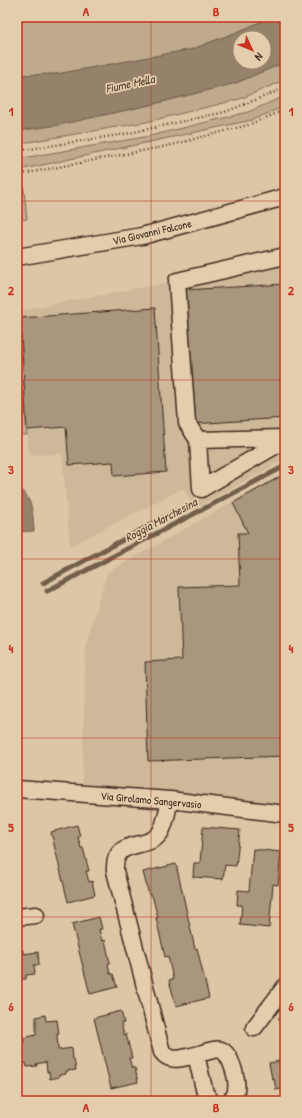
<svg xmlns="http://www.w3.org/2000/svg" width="302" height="1118" font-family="'Patrick Hand',sans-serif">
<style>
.built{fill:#ceb89a}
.green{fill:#bfaa8d;stroke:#7d6a56}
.water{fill:#96826a;stroke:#725f4c;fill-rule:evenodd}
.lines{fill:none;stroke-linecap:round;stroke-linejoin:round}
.stream{stroke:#725f4c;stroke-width:5}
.building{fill:#aa967d;stroke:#3b2a1e}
.minor-casing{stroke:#3b2a1e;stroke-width:19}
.path{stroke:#3b2a1e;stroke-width:2.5;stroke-dasharray:1 3;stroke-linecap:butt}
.minor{stroke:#e4cdac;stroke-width:16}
.grid{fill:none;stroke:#c8321e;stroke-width:1;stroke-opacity:0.55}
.labels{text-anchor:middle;stroke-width:3.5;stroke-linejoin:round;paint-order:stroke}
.street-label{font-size:11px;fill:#3b2a1e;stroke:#e4cdac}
.water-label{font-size:12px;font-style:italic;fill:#4d3c2d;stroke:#e4cdac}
.neatline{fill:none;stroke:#c8321e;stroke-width:1.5}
.grid-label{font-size:13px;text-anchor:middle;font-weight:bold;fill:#c8321e}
</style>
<rect width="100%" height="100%" fill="#ddc6a6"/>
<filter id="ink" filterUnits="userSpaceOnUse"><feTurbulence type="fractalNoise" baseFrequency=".025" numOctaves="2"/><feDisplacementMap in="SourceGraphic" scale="8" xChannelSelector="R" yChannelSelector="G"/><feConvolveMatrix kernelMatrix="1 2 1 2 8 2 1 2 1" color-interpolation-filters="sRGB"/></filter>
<g filter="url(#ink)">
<path class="built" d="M285,247V459L194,509L184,488L70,546L62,454L29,455L20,318L17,315V311L170,282V276Z
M285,472V808L82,783L86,643L107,573Z"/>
<path class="green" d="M17,17H270L247,28L193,49L57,74L17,75Z
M285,62V80L240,99L146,122L17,144V131L58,125L154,104L236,83Z
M285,96V106L252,120L19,170L20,180H23L27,219L17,221V159L150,136L248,112Z
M17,315L20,318L27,435H17Z"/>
<path class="water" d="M271,17H285V62L236,83L154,104L58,125L17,131V75L57,74L193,49L247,28ZM240,38H264V62H240Z
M17,487C33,496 33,515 34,531L17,532V518L19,517L17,504Z"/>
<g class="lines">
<path class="stream" d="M43,583L178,510
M47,591L285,466"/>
</g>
<path class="building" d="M285,284V418L192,424L184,290Z
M155,308L166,472L114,476L113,462L69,465L66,427L27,430L20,318Z
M285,474V756L148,761L145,662L182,660L179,587L240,585L238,533H248L233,503Z
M77,825L80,836L78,837L81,848H83L89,871H86L89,882L92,881L95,895L68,902L51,832Z
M203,827L240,830L236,866L225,865L223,879L193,877L194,863H200Z
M253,849L281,852L278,885L273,884L269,928L240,925L242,905H237L238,890L249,891Z
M176,864L195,949L197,948L209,998L176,1006L169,980L173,979L168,956L165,957L156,918H158L152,895H149L143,872Z
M99,917L102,929H99L102,941L105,940L110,963L108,964L110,974H113L117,987L90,994L72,924Z
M23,950V954L38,952L39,965H34L35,974L26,975V979H19V981H17V951Z
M285,1010V1024L278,1019Z
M121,1011L124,1023H121L124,1035L126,1034L132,1058H129L132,1068H135L138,1082L111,1088L94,1018Z
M45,1015L46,1021L57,1020L59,1034H57L58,1050L72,1048L73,1059H74L76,1070L66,1071V1074L59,1075V1077L50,1079L49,1072H47L46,1062L36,1064L37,1066L27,1067L26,1063L17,1064V1043L24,1042L23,1038L36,1035V1017Z
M285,1060V1088L276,1090L274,1078L272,1079L269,1063Z"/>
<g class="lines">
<g class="minor-casing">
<path id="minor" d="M17,257L142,236L285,197
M285,438L198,440L201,489L285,440
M198,440L187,423L177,281L285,256
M17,789L170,800L285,814
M170,800C167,810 166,824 160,833C147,852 113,836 115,871L162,1052C171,1064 184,1057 196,1055
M17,917L36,915
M254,1028L285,987
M211,1101L205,1093L196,1055C203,1053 215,1048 221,1050C231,1054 238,1080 236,1090C236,1095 233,1098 230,1101"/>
</g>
<path class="path" d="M17,151L125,134L225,112L285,88
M17,175L167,146L248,125L285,110"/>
<use href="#minor" class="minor"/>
</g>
</g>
<path class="grid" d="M151,17V1101M17,201H285M17,380H285M17,559H285M17,738H285M17,917H285"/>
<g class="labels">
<g class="street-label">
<text transform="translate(152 232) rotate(-13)" y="4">Via Giovanni Falcone</text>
<text transform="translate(151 800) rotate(5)" y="4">Via Girolamo Sangervasio</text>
</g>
<g class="water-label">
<text transform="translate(130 84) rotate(-12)" y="4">Fiume Mella</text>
<text transform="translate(161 520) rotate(-28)" y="4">Roggia Marchesina</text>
</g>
</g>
<rect width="302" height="1118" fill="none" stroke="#e4cdac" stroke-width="44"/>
<g transform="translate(252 50) rotate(134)"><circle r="19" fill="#e4cdac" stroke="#a08c73"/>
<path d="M0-3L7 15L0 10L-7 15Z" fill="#c8321e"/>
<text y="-6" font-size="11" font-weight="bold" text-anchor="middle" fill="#3b2a1e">N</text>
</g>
<rect x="22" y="22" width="258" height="1074" class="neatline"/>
<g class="grid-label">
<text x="86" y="16">A</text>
<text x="216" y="16">B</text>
<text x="11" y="116">1</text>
<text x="291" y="116">1</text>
<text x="11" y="295">2</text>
<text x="291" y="295">2</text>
<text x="11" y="474">3</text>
<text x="291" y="474">3</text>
<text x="11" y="653">4</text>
<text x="291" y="653">4</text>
<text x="11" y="832">5</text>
<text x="291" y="832">5</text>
<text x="11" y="1011">6</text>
<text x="291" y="1011">6</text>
<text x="86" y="1112">A</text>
<text x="216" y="1112">B</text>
</g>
</svg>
